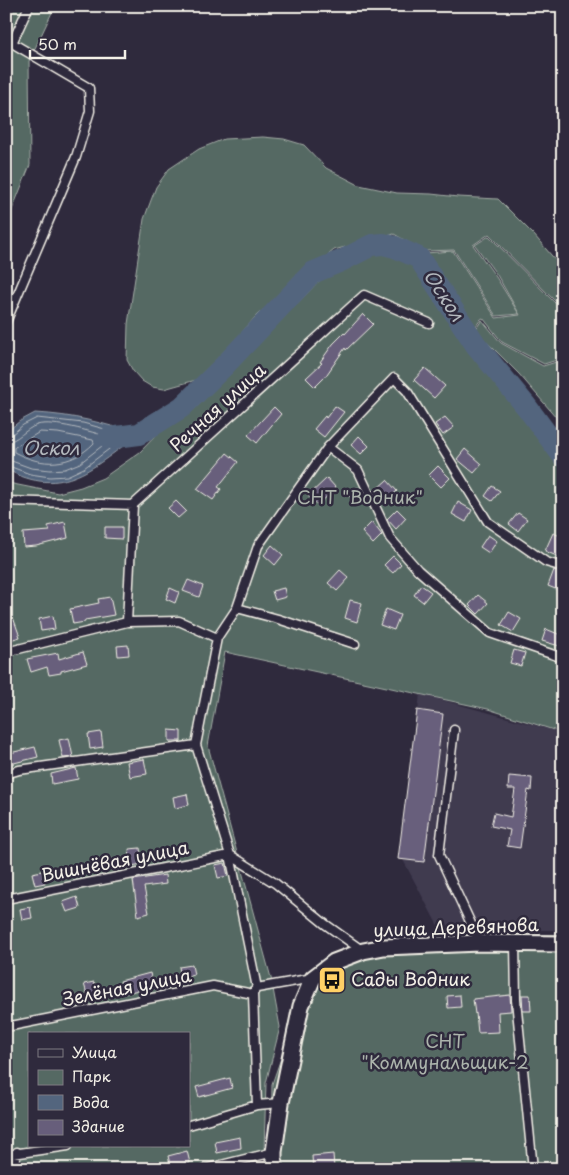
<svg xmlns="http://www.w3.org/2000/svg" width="569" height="1175" font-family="'Playpen Sans',sans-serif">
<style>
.built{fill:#403a50}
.green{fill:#556963;stroke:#a4ada6;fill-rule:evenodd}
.water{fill:#53657e;stroke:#939da8}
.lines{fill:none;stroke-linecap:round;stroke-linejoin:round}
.shore{stroke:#b4b9be;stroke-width:1}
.river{stroke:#53657e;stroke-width:22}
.building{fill:#675e7b;stroke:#f4f1e8}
.lane-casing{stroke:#f4f1e8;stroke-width:11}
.street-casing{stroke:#f4f1e8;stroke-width:19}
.lane{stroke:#2f2a3d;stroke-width:8}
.street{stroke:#2f2a3d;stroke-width:15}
.labels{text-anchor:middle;stroke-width:5;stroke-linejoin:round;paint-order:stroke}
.street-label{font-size:18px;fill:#f4f1e8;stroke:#2f2a3d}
.park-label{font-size:18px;fill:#acb4ac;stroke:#2f2a3d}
.poi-label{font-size:18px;fill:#f4f1e8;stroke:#2f2a3d;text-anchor:start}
.water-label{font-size:19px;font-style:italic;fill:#b4b9be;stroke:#2f2a3d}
</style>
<rect width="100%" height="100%" fill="#2f2a3d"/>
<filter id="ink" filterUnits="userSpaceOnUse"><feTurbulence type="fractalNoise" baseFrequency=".02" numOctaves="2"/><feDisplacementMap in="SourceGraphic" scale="10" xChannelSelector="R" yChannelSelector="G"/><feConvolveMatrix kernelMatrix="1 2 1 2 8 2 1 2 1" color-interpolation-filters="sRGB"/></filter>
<g filter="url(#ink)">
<path class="built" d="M420,694L563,733V930H473L438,926L401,856Z"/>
<path class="green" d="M6,6H55L29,61L30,165L6,225Z
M263,137L284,139L304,145L326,168L359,185L397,193L431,194L458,197L498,199L534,235L563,269V300L557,303L489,234L473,245L496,277L519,314L496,316L454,250L424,251L394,234L334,250L257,315L243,331L225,361L203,378L164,389L152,387L142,381L133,371L127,360L128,324L144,219L156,187L169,169L199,149L224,139Z
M489,236L557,305L563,302V358L544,364L502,342L483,318L481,319L473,330L425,253L453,251L496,318L520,315L497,275L475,245Z
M373,252H388L403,259L420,272L472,347L551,454L563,467V733L488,709L225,652L208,746L271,978L280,1027L266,1083L264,1151L206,1169H6V481L13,484L58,493L81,487L103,478L140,452L166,425L187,415L200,404L318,282L347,264ZM29,1034H189V1146H29Z
M482,320L501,343L543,366L563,360V425L519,374L475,330Z
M469,933L563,935V1169H272L271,1156L272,1084L312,969L367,942Z"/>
<path class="water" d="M35,413C75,415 102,423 139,434C95,466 63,501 6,469V432L20,421Z"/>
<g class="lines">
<path class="shore" d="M40,432L58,433L93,440L94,443C71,467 42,467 14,452V448Z
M6,435H11L23,425L37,418L83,423L123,434L125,437L84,468L67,476L50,477L30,474L6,465
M6,442C18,441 25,429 37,425C53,420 92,432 109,437L111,439L80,463L65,469L50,470L31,468L6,459"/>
<path class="river" d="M109,438L139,434L182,407L224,366L312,273L343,260L372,245L383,244L395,247L419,258L476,345L526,406L563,456"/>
</g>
<path class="building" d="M363,314L373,324L346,350L345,348L325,377L315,387L306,378L322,363L320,362L333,344L344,333L345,334Z
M425,368L445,386L434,398L414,380Z
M335,406L344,412L324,437L314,429L325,416L326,418Z
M274,407L281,414L257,443L248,435Z
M445,417L454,427L443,435L435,424Z
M359,436L369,446L361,454L351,445Z
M465,449L482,464L474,473L457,459Z
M227,453L238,462L218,487L221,489L213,500L197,489Z
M438,466L450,478L441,487L429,475Z
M327,478L336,488L318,505L308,496Z
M387,480L397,491L388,499L378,488Z
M492,486L500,491L492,501L485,496Z
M357,487L364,496L357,503L349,496Z
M176,501L186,511L178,518L168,508Z
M458,502L472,510L466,522L452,514Z
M397,509L406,518L396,529L387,519Z
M518,513L527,519L518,531L509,524Z
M65,522L68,538L36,546L24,547L23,533L50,531L48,526Z
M372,522L382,535L373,544L362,532Z
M105,527H122V539L105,538Z
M553,533L563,537V561L558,560L559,557L545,551Z
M488,535L497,541L489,553L480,547Z
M272,545L283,555L275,565L264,555Z
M393,556L401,564L393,573L384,565Z
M340,570L349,578L337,591L328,583Z
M554,570L563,572V592L548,586Z
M188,580L203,586L199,597L183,591Z
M421,585L431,592L423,602L414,595Z
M170,588L179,592L175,603L166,599Z
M284,588L286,597L275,600L272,591Z
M478,595L488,603L478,614L469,605Z
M110,597L114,615L85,620V622L73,624L70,609L99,603L98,599Z
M350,600L362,603L357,622L345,618Z
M386,609L400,615L394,630L380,625Z
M509,612L521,619L513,632L501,625Z
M53,616L55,629L41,631L39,619Z
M14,620L20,637L10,640L6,629V623Z
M546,629L563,636V647L542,641Z
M128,645L129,655L118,656L117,646Z
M514,650L525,653L521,666L510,663Z
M83,652L87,664L61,671V673L49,675L47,667L31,672L27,659L58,653L59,659Z
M417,710L443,714L424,862L398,859Z
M169,730L181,731V741H169Z
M101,732L103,747L90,749L88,734Z
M69,738L73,757L63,758L59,740Z
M35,747L38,757L6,765V754Z
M144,759L147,774L130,777L127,762Z
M76,768L78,779L52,784L51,774Z
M509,776L532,778L531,791L528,790L520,848L507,846L510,830L491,826L494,813L511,817L515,789H508Z
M187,794L189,805L175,808L173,797Z
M140,848L142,864L131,866L129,849Z
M110,856L112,868L100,870L98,859Z
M225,863L228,876L218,878L215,865Z
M42,871L45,883L35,885L32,873Z
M165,875L166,884L144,887L149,913L138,916L133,880Z
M77,897L80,908L67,912L63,902Z
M30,907L32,918L22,920L20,909Z
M192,965L194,975L181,978L179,967Z
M150,973L153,986L123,994L120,981Z
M94,982L97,995L88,997L84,984Z
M460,995L461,1007L448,1008L447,996Z
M510,995L511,1011L498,1012L499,1032L478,1033L476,1013L475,1014L473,999Z
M522,995H530L531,1011H523Z
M230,1078L232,1088L199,1097L196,1087Z
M240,1137L241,1148L217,1153L215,1142Z
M187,1151L190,1163L171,1168L168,1156Z
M333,1154L334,1169H313L312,1156Z"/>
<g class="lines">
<g class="lane-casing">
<path id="lane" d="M6,322L76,157L90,111L89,88L12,43L29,6
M328,447L358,470L390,538L418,570L490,633L563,658
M6,501L133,505L364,295L429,323
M237,608L278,619L355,644
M127,622L133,505
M6,652L127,622L179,621L217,638
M454,730L439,855L480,943
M6,774L19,770L196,745
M6,899L230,855L257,988L313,978
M515,943L516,1000L533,1169
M363,951L325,924L275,883L230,855L196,745L217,638L237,608L258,546L328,447L394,378L407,391L488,522L546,562L563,567
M255,990L253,994L257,1105
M6,1027L213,986L253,994
M189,1125L257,1105L281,1103
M6,1155L68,1146
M14,1169L17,1152
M205,1169L274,1152"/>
</g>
<g class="street-casing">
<path id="street" d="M274,1169V1152L281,1103L301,1006L313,978L334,962L363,951L384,947L480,943L563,944"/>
</g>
<use href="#lane" class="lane"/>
<use href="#street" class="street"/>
</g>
</g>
<defs>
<g id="bus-square" transform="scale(1.4375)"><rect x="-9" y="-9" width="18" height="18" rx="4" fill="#ffd166" stroke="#2f2a3d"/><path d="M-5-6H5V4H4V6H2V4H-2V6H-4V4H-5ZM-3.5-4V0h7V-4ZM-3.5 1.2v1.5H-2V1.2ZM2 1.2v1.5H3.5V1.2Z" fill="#111"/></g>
</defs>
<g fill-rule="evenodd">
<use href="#bus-square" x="332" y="980"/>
</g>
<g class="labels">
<g class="street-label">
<text transform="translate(218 408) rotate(-42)" y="6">Речная улица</text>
<text transform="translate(115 862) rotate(-11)" y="6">Вишнёвая улица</text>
<text transform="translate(456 928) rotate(-2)" y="6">улица Деревянова</text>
<text transform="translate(127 988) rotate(-11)" y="6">Зелёная улица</text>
</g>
<g class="park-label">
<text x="360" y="504">СНТ "Водник"</text>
<text x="445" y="1048">СНТ<tspan x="445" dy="21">"Коммунальщик-2</tspan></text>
</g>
<g class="poi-label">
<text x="351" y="986">Сады Водник</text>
</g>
<g class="water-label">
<text transform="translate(444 295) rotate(57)" y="7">Оскол</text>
<text x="51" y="455">Оскол</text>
</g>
</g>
<rect width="569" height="1175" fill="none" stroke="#2f2a3d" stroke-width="25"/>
<rect x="12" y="12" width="544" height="1150" fill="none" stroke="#f4f1e8" stroke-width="2" filter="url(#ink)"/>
<rect x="28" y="1032" width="162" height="115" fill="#2f2a3d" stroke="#7e7a81"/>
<rect x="38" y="1049" width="25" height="8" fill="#2f2a3d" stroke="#7e7a81"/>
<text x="72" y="1058" font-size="15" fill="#f4f1e8">Улица</text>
<rect x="38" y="1070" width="25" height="15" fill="#556963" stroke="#7e7a81"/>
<text x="72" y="1082" font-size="15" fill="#f4f1e8">Парк</text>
<rect x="38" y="1095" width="25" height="15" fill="#53657e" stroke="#7e7a81"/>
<text x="72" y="1108" font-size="15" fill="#f4f1e8">Вода</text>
<rect x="38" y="1120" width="25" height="15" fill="#675e7b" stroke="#7e7a81"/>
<text x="72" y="1132" font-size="15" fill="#f4f1e8">Здание</text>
<path d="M30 50v8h95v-8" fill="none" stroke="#f4f1e8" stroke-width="2.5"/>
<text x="38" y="50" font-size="15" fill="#f4f1e8" stroke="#2f2a3d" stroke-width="4" paint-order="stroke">50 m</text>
</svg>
